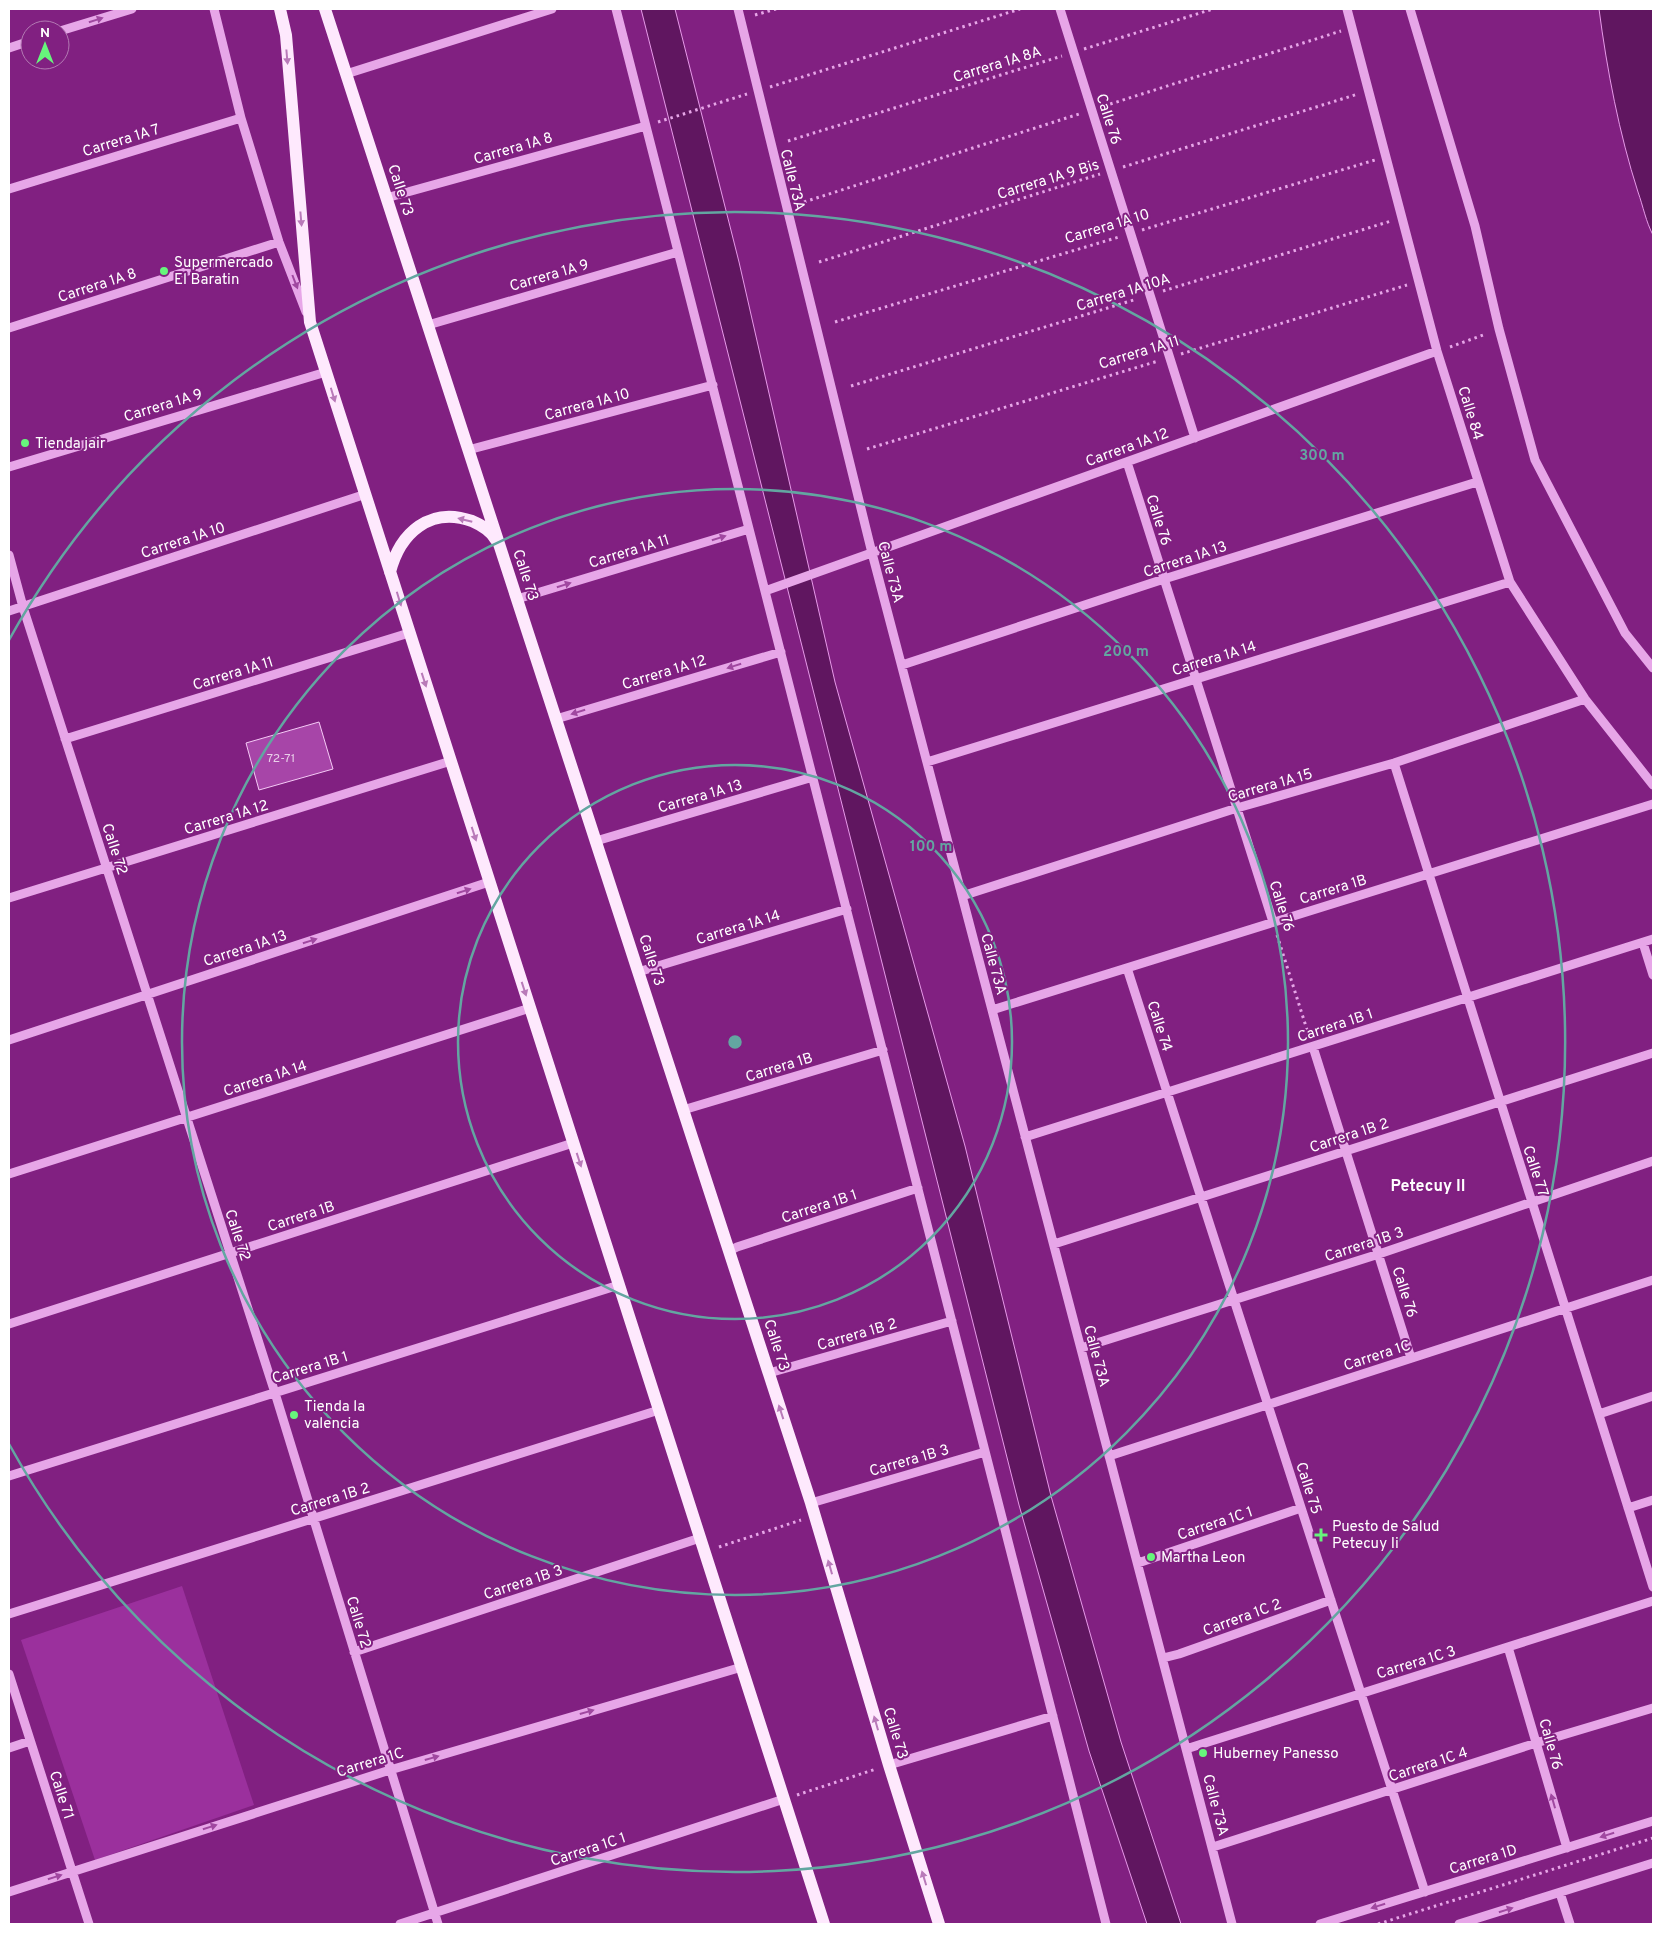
<svg xmlns="http://www.w3.org/2000/svg" width="1662" height="1933" font-family="Overpass,sans-serif">
<style>
.green{fill:#9b309d}
.water{fill:#601660;stroke:#e79ae9}
.building{fill:#a745a8;stroke:#f5caf6}
.lines{fill:none;stroke-linecap:round;stroke-linejoin:round}
.path{stroke:#e7a6e8;stroke-width:3;stroke-dasharray:2.5 4;stroke-linecap:butt}
.minor{stroke:#e7a6e8;stroke-width:9}
.major{stroke:#fee9fd;stroke-width:12}
.oneway{fill:#a048a0}
.oneway2{fill:#b97ab9}
.ring{fill:none;stroke:#63a6a1;stroke-width:2.5}
.poi-dot{fill:#67f57c;stroke:#812081;stroke-width:2}
.labels{text-anchor:middle;stroke-width:4;stroke-linejoin:round;paint-order:stroke}
.number-label{font-size:12px;fill:#e9d0e9}
.street-label{font-size:15px;fill:#fff;stroke:#812081}
.poi-label{font-size:15px;fill:#fff;stroke:#812081;text-anchor:start}
.neighbourhood-label{font-size:16px;font-weight:bold;fill:#fff;stroke:#812081}
.centre{fill:#63a6a1;stroke:#812081;stroke-width:2.5}
.ring-label{font-size:15px;text-anchor:middle;font-weight:bold;fill:#63a6a1;stroke:#812081;stroke-width:4;stroke-linejoin:round;paint-order:stroke}
</style>
<rect width="100%" height="100%" fill="#812081"/>
<path class="green" d="M182,1586L254,1805L95,1860L21,1640Z"/>
<path class="water" d="M641,9H675L739,262L835,682L965,1146L1051,1496L1121,1742L1181,1924H1147L1089,1751L1019,1505Z
M1599,9H1653V235C1646,222 1643,206 1638,192C1619,133 1607,70 1599,9Z"/>
<path class="building" d="M319,722L333,769L259,790L246,743Z"/>
<g class="lines">
<path class="path" d="M755,15L776,9
M1084,49L1213,9
M770,87L1020,9
M1104,106L1341,31
M658,122L747,94
M788,141L1062,56
M1123,167L1358,94
M804,202L1079,114
M1142,230L1375,160
M819,262L1100,174
M1163,291L1391,221
M835,322L1119,237
M1450,347L1486,334
M1181,354L1407,285
M851,386L1137,299
M867,449L1158,361
M1277,935L1309,1036
M719,1547L801,1520
M797,1795L876,1769
M1378,1924L1653,1838"/>
<path class="minor" d="M214,9L241,118L279,242L306,312
M616,9L1106,1924
M738,9L872,553L1232,1924
M1060,9L1195,438
M1347,9L1437,351L1510,582L1585,699L1653,785
M1410,9L1475,226L1499,329L1535,460L1625,633L1653,668
M60,31L132,9
M9,48L30,41
M346,74L552,9
M9,189L241,118
M386,198L646,126
M428,325L678,252
M9,328L279,242
M468,450L713,385
M1127,462L1273,922
M9,467L326,372
M9,555L23,607L275,1393L438,1924
M765,591L1437,351
M517,599L749,529
M9,611L366,494
M902,665L1164,579L1477,482
M556,719L781,652
M65,739L409,633
M927,762L1510,582
M1394,763L1653,1587
M596,841L813,777
M962,896L1237,808L1394,763L1585,699
M9,898L451,761
M1643,943L1653,975
M1127,968L1425,1892
M638,972L847,909
M992,1010L1653,804
M9,1040L489,882
M1313,1047L1411,1358
M683,1110L883,1050
M1025,1137L1653,939
M9,1174L530,1008
M1054,1244L1653,1053
M729,1251L737,1247L918,1188
M9,1324L573,1143
M1081,1348L1379,1254L1653,1161
M769,1373L952,1321
M1599,1414L1653,1396
M1109,1456L1653,1280
M9,1476L619,1285
M811,1503L985,1452
M1628,1508L1653,1500
M1138,1563L1301,1508
M9,1614L659,1410
M1508,1647L1567,1848
M354,1652L700,1538
M1163,1658L1179,1654L1331,1600
M9,1674L89,1924
M9,1748L30,1741
M1186,1749L1653,1601
M889,1765L1053,1716
M1213,1847L1536,1743L1653,1708
M9,1892L390,1770L742,1667
M1560,1893L1570,1924
M400,1924L784,1799
M1320,1924L1653,1821
M1459,1924L1653,1863"/>
<path class="major" d="M280,9L286,35L310,322L824,1924
M325,9L811,1503L889,1765L939,1924
M390,572C400,533 430,506 472,521C481,525 491,530 496,540"/>
</g>
<defs><path id="oneway-solid" d="M-6-.8H1V-3.2L6.5 0L1 3.2V.8H-6Z" transform="scale(1.25)"/></defs>
<g class="oneway">
<use href="#oneway-solid" transform="translate(96 20) rotate(-18)"/>
<use href="#oneway-solid" transform="translate(295 282) rotate(69)"/>
<use href="#oneway-solid" transform="translate(719 538) rotate(-17)"/>
<use href="#oneway-solid" transform="translate(564 585) rotate(-17)"/>
<use href="#oneway-solid" transform="translate(734 666) rotate(163)"/>
<use href="#oneway-solid" transform="translate(578 712) rotate(163)"/>
<use href="#oneway-solid" transform="translate(464 891) rotate(-18)"/>
<use href="#oneway-solid" transform="translate(310 941) rotate(-18)"/>
<use href="#oneway-solid" transform="translate(587 1712) rotate(-16)"/>
<use href="#oneway-solid" transform="translate(432 1758) rotate(-16)"/>
<use href="#oneway-solid" transform="translate(1553 1801) rotate(-106)"/>
<use href="#oneway-solid" transform="translate(210 1827) rotate(-18)"/>
<use href="#oneway-solid" transform="translate(1607 1835) rotate(163)"/>
<use href="#oneway-solid" transform="translate(55 1877) rotate(-18)"/>
<use href="#oneway-solid" transform="translate(1378 1906) rotate(163)"/>
<use href="#oneway-solid" transform="translate(1506 1910) rotate(-18)"/>
</g>
<g class="oneway2">
<use href="#oneway-solid" transform="translate(287 57) rotate(85)"/>
<use href="#oneway-solid" transform="translate(301 219) rotate(85)"/>
<use href="#oneway-solid" transform="translate(333 395) rotate(73)"/>
<use href="#oneway-solid" transform="translate(465 520) rotate(-166)"/>
<use href="#oneway-solid" transform="translate(399 599) rotate(73)"/>
<use href="#oneway-solid" transform="translate(424 680) rotate(72)"/>
<use href="#oneway-solid" transform="translate(474 834) rotate(72)"/>
<use href="#oneway-solid" transform="translate(524 989) rotate(72)"/>
<use href="#oneway-solid" transform="translate(579 1160) rotate(72)"/>
<use href="#oneway-solid" transform="translate(781 1412) rotate(-108)"/>
<use href="#oneway-solid" transform="translate(830 1567) rotate(-106)"/>
<use href="#oneway-solid" transform="translate(876 1723) rotate(-106)"/>
<use href="#oneway-solid" transform="translate(924 1878) rotate(-107)"/>
</g>
<g class="ring">
<circle cx="735" cy="1042" r="277"/>
<circle cx="735" cy="1042" r="553"/>
<path d="M9 640A830 830 0 1 1 9 1444"/>
</g>
<g class="poi-dot">
<circle cx="164" cy="271" r="5"/>
<circle cx="25" cy="443" r="5"/>
<circle cx="294" cy="1415" r="5"/>
<path d="M1318.5 1527.5h5v5h5v5h-5v5h-5v-5h-5v-5h5z"/>
<circle cx="1151" cy="1557" r="5"/>
<circle cx="1203" cy="1753" r="5"/>
</g>
<g class="labels">
<g class="number-label">
<text x="281" y="762">72-71</text>
</g>
<g class="street-label">
<text transform="translate(997 64) rotate(-17)" y="5">Carrera 1A 8A</text>
<text transform="translate(1109 119) rotate(72)" y="5">Calle 76</text>
<text transform="translate(121 140) rotate(-17)" y="5">Carrera 1A 7</text>
<text transform="translate(513 148) rotate(-16)" y="5">Carrera 1A 8</text>
<text transform="translate(1048 179) rotate(-17)" y="5">Carrera 1A 9 Bis</text>
<text transform="translate(793 180) rotate(76)" y="5">Calle 73A</text>
<text transform="translate(401 190) rotate(72)" y="5">Calle 73</text>
<text transform="translate(1107 226) rotate(-17)" y="5">Carrera 1A 10</text>
<text transform="translate(549 275) rotate(-16)" y="5">Carrera 1A 9</text>
<text transform="translate(97 285) rotate(-18)" y="5">Carrera 1A 8</text>
<text transform="translate(1123 292) rotate(-17)" y="5">Carrera 1A 10A</text>
<text transform="translate(1139 352) rotate(-17)" y="5">Carrera 1A 11</text>
<text transform="translate(587 404) rotate(-15)" y="5">Carrera 1A 10</text>
<text transform="translate(163 405) rotate(-17)" y="5">Carrera 1A 9</text>
<text transform="translate(1471 413) rotate(73)" y="5">Calle 84</text>
<text transform="translate(1127 447) rotate(-20)" y="5">Carrera 1A 12</text>
<text transform="translate(1159 520) rotate(72)" y="5">Calle 76</text>
<text transform="translate(183 540) rotate(-18)" y="5">Carrera 1A 10</text>
<text transform="translate(629 551) rotate(-17)" y="5">Carrera 1A 11</text>
<text transform="translate(1185 559) rotate(-18)" y="5">Carrera 1A 13</text>
<text transform="translate(891 572) rotate(75)" y="5">Calle 73A</text>
<text transform="translate(526 575) rotate(72)" y="5">Calle 73</text>
<text transform="translate(1214 658) rotate(-17)" y="5">Carrera 1A 14</text>
<text transform="translate(664 672) rotate(-17)" y="5">Carrera 1A 12</text>
<text transform="translate(233 673) rotate(-17)" y="5">Carrera 1A 11</text>
<text transform="translate(1270 785) rotate(-16)" y="5">Carrera 1A 15</text>
<text transform="translate(700 796) rotate(-16)" y="5">Carrera 1A 13</text>
<text transform="translate(226 817) rotate(-17)" y="5">Carrera 1A 12</text>
<text transform="translate(115 849) rotate(72)" y="5">Calle 72</text>
<text transform="translate(1333 889) rotate(-17)" y="5">Carrera 1B</text>
<text transform="translate(1282 906) rotate(72)" y="5">Calle 76</text>
<text transform="translate(738 927) rotate(-17)" y="5">Carrera 1A 14</text>
<text transform="translate(245 948) rotate(-18)" y="5">Carrera 1A 13</text>
<text transform="translate(652 960) rotate(72)" y="5">Calle 73</text>
<text transform="translate(994 964) rotate(75)" y="5">Calle 73A</text>
<text transform="translate(1335 1025) rotate(-18)" y="5">Carrera 1B 1</text>
<text transform="translate(1160 1026) rotate(72)" y="5">Calle 74</text>
<text transform="translate(779 1067) rotate(-17)" y="5">Carrera 1B</text>
<text transform="translate(265 1078) rotate(-18)" y="5">Carrera 1A 14</text>
<text transform="translate(1349 1135) rotate(-18)" y="5">Carrera 1B 2</text>
<text transform="translate(1536 1171) rotate(72)" y="5">Calle 77</text>
<text transform="translate(819 1206) rotate(-18)" y="5">Carrera 1B 1</text>
<text transform="translate(301 1216) rotate(-18)" y="5">Carrera 1B</text>
<text transform="translate(238 1235) rotate(72)" y="5">Calle 72</text>
<text transform="translate(1364 1244) rotate(-18)" y="5">Carrera 1B 3</text>
<text transform="translate(1405 1292) rotate(72)" y="5">Calle 76</text>
<text transform="translate(857 1334) rotate(-16)" y="5">Carrera 1B 2</text>
<text transform="translate(777 1345) rotate(72)" y="5">Calle 73</text>
<text transform="translate(1377 1355) rotate(-18)" y="5">Carrera 1C</text>
<text transform="translate(1097 1356) rotate(75)" y="5">Calle 73A</text>
<text transform="translate(310 1367) rotate(-17)" y="5">Carrera 1B 1</text>
<text transform="translate(909 1460) rotate(-16)" y="5">Carrera 1B 3</text>
<text transform="translate(1309 1488) rotate(72)" y="5">Calle 75</text>
<text transform="translate(330 1499) rotate(-17)" y="5">Carrera 1B 2</text>
<text transform="translate(1215 1523) rotate(-18)" y="5">Carrera 1C 1</text>
<text transform="translate(523 1582) rotate(-18)" y="5">Carrera 1B 3</text>
<text transform="translate(1242 1617) rotate(-20)" y="5">Carrera 1C 2</text>
<text transform="translate(359 1622) rotate(73)" y="5">Calle 72</text>
<text transform="translate(1416 1662) rotate(-17)" y="5">Carrera 1C 3</text>
<text transform="translate(896 1733) rotate(73)" y="5">Calle 73</text>
<text transform="translate(1551 1744) rotate(74)" y="5">Calle 76</text>
<text transform="translate(370 1762) rotate(-17)" y="5">Carrera 1C</text>
<text transform="translate(1428 1764) rotate(-18)" y="5">Carrera 1C 4</text>
<text transform="translate(62 1795) rotate(72)" y="5">Calle 71</text>
<text transform="translate(1216 1805) rotate(75)" y="5">Calle 73A</text>
<text transform="translate(588 1849) rotate(-18)" y="5">Carrera 1C 1</text>
<text transform="translate(1483 1859) rotate(-17)" y="5">Carrera 1D</text>
</g>
<g class="poi-label">
<text x="174" y="267">Supermercado<tspan x="174" dy="17">El Baratin</tspan></text>
<text x="35" y="448">Tienda jair</text>
<text x="304" y="1411">Tienda la<tspan x="304" dy="17">valencia</tspan></text>
<text x="1332" y="1531">Puesto de Salud<tspan x="1332" dy="17">Petecuy Ii</tspan></text>
<text x="1161" y="1562">Martha Leon</text>
<text x="1213" y="1758">Huberney Panesso</text>
</g>
<g class="neighbourhood-label">
<text x="1428" y="1191">Petecuy II</text>
</g>
</g>
<circle cx="735" cy="1042" r="8" class="centre"/>
<g class="ring-label">
<text x="1322" y="460">300 m</text>
<text x="1126" y="656">200 m</text>
<text x="931" y="851">100 m</text>
</g>
<rect width="1662" height="1933" fill="none" stroke="#ffffff" stroke-width="20"/>
<g transform="translate(45 45)"><circle r="24" fill="#812081" stroke="#b379b3"/>
<path d="M0-4L9 19L0 12L-9 19Z" fill="#67f57c"/>
<text y="-8" font-size="14" font-weight="bold" text-anchor="middle" fill="#ffffff">N</text>
</g>
</svg>
